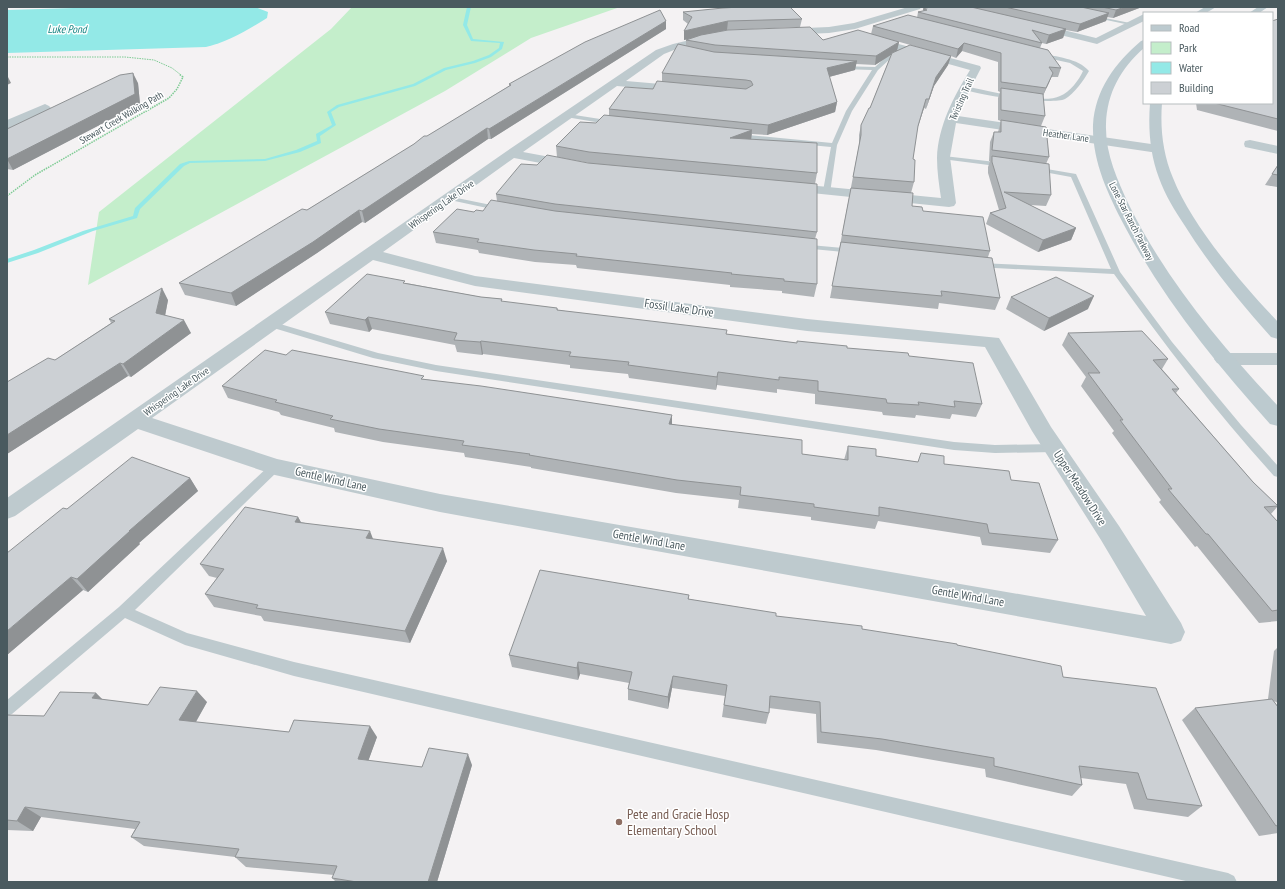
<svg xmlns="http://www.w3.org/2000/svg" width="1285" height="889" font-family="'PT Sans Narrow',sans-serif">
<style>
.green{fill:#c4eecb}
.water{fill:#93e9e7}
.lines{fill:none;stroke-linecap:round;stroke-linejoin:round}
.stream{fill:#93e9e7;fill-rule:evenodd}
.path-far1{stroke:#7dcb93;stroke-width:1;stroke-dasharray:1.5 1;stroke-linecap:butt}
.path{stroke:#7dcb93;stroke-width:1.5;stroke-dasharray:1.5 1;stroke-linecap:butt}
.service{fill:#becace;fill-rule:evenodd}
.minor{fill:#becace;fill-rule:evenodd}
.secondary{fill:#bccacf;fill-rule:evenodd}
.wall{fill:#afb3b6;fill-rule:evenodd}
.shaded-wall{fill:#8f9294}
.building{fill:#ccd0d4;stroke:#8f9294}
.education-dot{fill:#8d6e63;stroke:#fff;stroke-width:1.5}
.labels{text-anchor:middle;stroke-width:3;stroke-linejoin:round;paint-order:stroke}
.far-street-label{font-size:10px;fill:#4a5a5f;stroke:#fff}
.far-water-label{font-size:11px;font-style:italic;fill:#128381;stroke:#fff}
.street-label{font-size:12px;fill:#4a5a5f;stroke:#fff}
.near-education-label{font-size:14px;fill:#785e54;stroke:#fff;text-anchor:start}
</style>
<rect width="100%" height="100%" fill="#f4f2f3"/>
<path class="green" d="M352,7H628H620L531,38L445,91L88,285L99,212L331,29Z"/>
<path class="water" d="M107,7H255L268,12L267,18C248,30 227,42 206,47L7,53V10Z"/>
<g class="lines">
<path class="stream" d="M467,7H471L467,25L473,39L504,42L502,49L491,57L475,63L446,70L415,86L339,107L331,112L336,125L320,136L321,143L300,152L265,161L190,163L184,166L140,209L137,218L93,231L38,253L7,263V259L34,250L83,231L133,216L135,208L180,164L189,161L265,159L296,150L317,141L316,134L332,125L327,112L337,105L413,84L444,68L473,61L489,55L499,48L500,43L471,41L463,25Z"/>
<path class="path-far1" d="M7,57H125L154,60L172,68L181,75"/>
<path class="path" d="M7,196L35,175L169,98L177,89L183,77L179,74"/>
<path class="service" d="M1090,15L1130,23L1132,24L1130,25L1092,17Z
M903,51L907,52L890,59L878,70L852,111L837,145L830,193H827L823,191L831,147L737,138L734,136L737,134L832,143L846,111L872,70L841,69L838,67L839,66L875,67L886,57Z
M1040,53C1056,57 1078,58 1089,71C1084,80 1074,94 1065,99C1052,105 974,96 962,88L965,86C985,90 1043,105 1060,96C1070,92 1079,80 1083,71L1070,63L1038,56V54Z
M568,114L613,121L616,123L613,125L566,117V115Z
M944,156L1004,163L1007,165L1004,167L942,159V157Z
M1035,167L1076,174L1120,272L1172,342L1241,425L1278,466V477L1274,476C1216,412 1164,344 1114,274L976,267L975,265L976,263H979L1111,269L1071,177L1033,170L1032,169Z
M447,196L501,207L505,209L501,211L450,200H447Z
M799,244L854,249L858,251L854,253L802,248H799Z
M270,321L378,353L436,365L954,442L995,445L1054,444L1058,445L1060,448L1058,451L1054,452L995,453L954,450L436,371L373,358L267,326L265,324L267,322Z
M275,463L279,464L281,467L279,470L135,610L187,633L294,662L1228,873L1234,876L1237,882H1190L294,676L185,645L125,618L12,714L7,716V700L119,607L271,464Z"/>
<path class="minor" d="M908,7H921L920,9L855,29L829,33L783,35L778,32L783,29L829,27L854,23Z
M1144,14V21L1097,44L1032,28L1030,26L1035,23L1096,38Z
M715,34L720,37L718,39L679,48L664,54L626,81L684,86L688,87L690,89L688,91L684,92L617,86L523,152L577,162L579,165L577,168L572,169L514,158L383,252L475,276L807,319L999,338L1051,427L1119,526L1181,623L1185,632L1181,641L1171,644L440,512L275,475L138,429L15,516L7,519V498L507,151L656,50L673,44ZM373,260L475,286L807,331L985,347L1032,431L1101,540L1146,616L440,494L277,459L152,418Z
M869,36L980,66L981,68L966,97L958,116L1158,145L1163,146L1164,149L1163,152L1158,153L956,123L950,157L956,203L954,206L949,207L782,190L780,187L782,184L787,183L941,198C939,185 937,171 937,158C938,126 954,96 970,70L866,41L864,39L866,37Z
M45,104L49,106L51,108L49,110L7,129V120Z
M1250,140L1278,146V154L1245,147L1244,144L1245,141Z
M1224,353H1278V365H1224L1217,363L1214,359L1217,355Z"/>
<path class="secondary" d="M1205,7H1216L1206,13H1195Z
M1258,7H1268L1259,13H1249Z
M1144,40V48C1121,68 1107,93 1106,124C1105,153 1117,179 1129,205C1166,280 1221,345 1278,406V426L1270,424C1215,362 1163,299 1124,225C1108,194 1092,161 1093,125C1095,90 1115,63 1141,41Z
M1150,103H1162C1160,129 1163,154 1173,178C1192,226 1242,284 1278,322V339L1271,337C1240,302 1210,266 1185,226C1175,211 1165,195 1159,178C1150,154 1148,129 1150,103Z"/>
</g>
<path class="wall" d="M930,7H1142L1113,18L1107,17L1106,21L1077,32L1066,30L1063,38L1046,44L1042,43L1040,48L1061,68L1058,77H1051L1043,96L1045,116L1041,126L1049,157L1046,164L1051,195L1046,206L1030,205L1076,228L1071,240L1038,252L986,224L990,213L999,210L988,173V167L990,161H989L990,142L994,132H998L1001,121L998,120V98L1000,92L998,91V62L962,51L956,58L951,56L948,65L934,86L926,109L924,108L917,129L913,159L914,182L911,193L912,206L923,211L990,251L988,257L1000,298L995,310L939,303L938,309L830,298L859,145V135L861,125L870,108L891,55L875,65L856,64L855,70L829,77L837,102L835,112L767,135L752,134L751,139L817,173L815,184L817,232L815,239L817,284L814,297L782,293V291L730,287V285L577,268L576,265L535,262L479,253L478,250L436,243L433,232L474,212L483,211L497,201L496,194L537,165L589,163L557,157L556,146L609,116V109L653,89L662,82V73L686,46V40L690,38L684,40L688,24L683,20V12L802,19L800,27L727,30L716,32L823,40L871,34L873,26L917,18L918,12L923,11V9ZM889,39L939,53L897,50L899,42Z
M1278,19V131L1197,110L1196,103H1272Z
M666,21V29L491,139H488L365,223L362,222L317,253L236,306L185,295L179,283L307,210L509,86V84Z
M138,83L140,104L13,170L7,169V129Z
M1278,165V197L1277,187L1265,185Z
M406,283L481,297L502,299V302L557,308L558,310L727,334L796,343L909,356L982,404L976,417L952,414L950,419L916,415L915,418L883,415L882,412L815,404V394L777,389V393L717,385L716,390L629,378L628,374L570,368V365L483,354L482,355L457,352L455,345L372,329L369,332L330,324L325,312Z
M1011,297L1088,309L1044,331L1006,309Z
M168,300L165,316L191,333L131,377L128,376L7,454V382L55,360L111,323L109,319Z
M1068,333L1168,359L1162,369L1179,389L1176,393L1253,482L1278,506L1271,514L1278,522V621L1259,623L1197,546L1195,547L1159,502L1161,500L1112,433L1114,431L1081,386L1086,377L1062,345Z
M286,355L424,379L672,415V424L802,454L844,460L848,446L876,456L918,462L944,464L1011,480L1058,540L1050,553L982,545L980,537L878,521L875,529L811,520V517L738,508L739,500L676,493L531,468V467L465,457L464,453L383,442L335,432L334,428L281,415L279,412L228,398L222,386Z
M190,478L198,491L139,543L140,544L88,592L83,590L7,655L67,509Z
M298,517L301,522L373,539L447,561L410,643L264,621L261,616L214,607L205,594L217,578L209,576L200,564Z
M689,595V599L776,616L957,645L1063,677L1202,806L1188,817L1134,809L1126,784L1081,778L1082,785L1072,796L986,777L985,769L876,750L817,743L816,714L769,708V713L766,724L722,717L725,696L672,688L668,709L628,700V689L629,683L580,674L578,680L512,667L509,655Z
M1278,647V703L1274,701L1278,707V833L1259,836L1182,720L1195,708L1270,700L1268,699L1274,651Z
M96,693L103,700L148,705L207,702L196,722L289,732L377,737L368,761L422,767L472,765L437,882H336L332,878L334,875L246,867L235,857L144,846L131,837L135,829L41,817L33,831L7,830V715L44,716Z"/>
<path class="shaded-wall" d="M1125,7H1142L1113,18L1116,10Z
M1109,13L1106,21L1077,32L1080,24Z
M666,21V29L491,139L489,129Z
M728,21L727,30L684,40V31Z
M1066,29L1063,38L1046,44L1049,35Z
M899,42L897,51L875,65L876,56Z
M964,43L962,51L956,58L958,49Z
M951,56L948,65L934,86L926,109L929,99L936,77Z
M857,61L855,70L825,78L827,68Z
M133,73L138,83L140,104L13,170L7,159Z
M1053,73L1049,83L1042,97L1046,88Z
M7,75L11,83L7,85Z
M926,99L924,108L915,136L918,126Z
M837,102L835,112L767,135L768,125Z
M487,128L488,139L365,223L362,211Z
M752,130L751,141L730,138Z
M359,210L362,222L317,253L236,306L231,293Z
M1076,228L1071,240L1038,252L1043,240Z
M162,288L168,300L163,326L156,313Z
M1094,296L1088,309L1044,331L1049,318Z
M368,317L372,329L369,332L365,320Z
M184,320L191,333L131,377L123,364Z
M481,341L483,354L482,355L480,342Z
M120,363L128,376L7,454V435Z
M718,372L717,385L716,390L717,377Z
M672,415V427L669,424Z
M190,478L198,491L139,543L140,544L88,592L77,579L129,531Z
M298,517L305,530L295,522Z
M370,531L375,544L366,538Z
M443,548L447,561L410,643L405,631Z
M71,577L83,590L7,655V631Z
M578,662L580,674L578,680L577,668Z
M673,676L672,688L668,709V697Z
M197,691L207,702L190,732L179,720Z
M96,693L108,705L92,698Z
M370,726L377,737L365,770L358,759Z
M468,754L472,765L437,882H428Z
M25,807L41,817L33,831L17,821Z"/>
<path class="building" d="M740,7H790L802,19L728,21L684,31L692,17L683,12L723,8Z
M930,7H971L1066,29L1049,35L1032,30L1042,43L918,12L927,10L923,9Z
M1005,7H1081L1109,13L1080,24Z
M1102,7H1125L1116,10Z
M660,10L666,21L489,129L487,128L362,211L359,210L313,242L231,293L179,283L302,209L307,210L414,144L424,136H427L511,85L509,84L585,42Z
M908,15L1048,50L1061,68L1049,67L1053,73L1046,88L1001,82V53L964,43L958,49L873,26Z
M1278,19V119L1214,103H1272V21Z
M810,27L823,40L858,30L899,42L876,56L715,45L686,40L701,35L728,30Z
M678,44L714,52L857,61L827,68L837,102L768,125L609,109L625,87L653,89L657,81L746,89L753,85L751,81L746,80L662,73Z
M910,45L951,56L936,77L929,99H926L918,126L913,159L915,160L914,182L853,177L861,135V125L869,108H870L892,53Z
M133,73L135,94L7,159V129L120,75Z
M1001,88L1043,94L1045,116L1001,110Z
M604,115L752,130L730,138L817,143V173L589,152L556,146L580,122L596,123Z
M1001,120L1046,127L1049,157L992,150L994,132H1001Z
M547,155L588,163L817,184V232L555,204L496,194L521,164L537,165Z
M992,156L1049,164L1051,195L1004,192L1076,228L1043,240L990,213L1006,208L992,162Z
M1278,165V175L1272,174Z
M851,188L913,193L912,206L922,207L923,211L983,217L990,251L842,235Z
M491,200L555,211L817,239V284L784,281V279L731,274L732,273L576,256L577,254L534,250L477,242L479,239L433,232L457,209L474,212L476,210L483,211Z
M841,242L992,258L1000,298L941,291L942,296L832,286Z
M367,274L405,281L403,283L481,297L502,299L501,301L557,308V310L727,330L726,334L797,343V341L847,346V348L908,353L909,356L973,363L982,404L954,401L955,407L918,402L919,405L887,403L886,399L818,391V381L779,377V380L718,372L717,377L628,365L629,362L569,356L571,352L481,341L480,342L454,340L457,333L368,317L365,320L325,312Z
M1056,277L1094,296L1049,318L1011,297Z
M162,288L156,313L184,320L123,364L120,363L7,435V382L48,358L55,360L115,321L109,319Z
M1142,331L1168,359L1153,360L1179,389H1172L1253,482L1278,506L1264,507L1278,522V610L1272,611L1208,534H1206L1168,489H1172L1120,420H1123L1088,373H1100L1068,333Z
M265,350L286,355L292,350L424,376L421,379L481,386L672,415L669,424L802,440V454L848,460V446L876,449V456L918,462L921,453L944,456V464L1009,471L1011,480L1039,483L1058,540L989,533L987,524L879,507V516L814,507V504L740,495L741,487L677,480L529,455L530,454L462,445L464,441L379,429L330,419L333,416L275,402L277,400L222,386Z
M132,457L190,478L129,531H130L77,579L71,577L7,631V553L63,508L67,509Z
M245,507L298,517L295,522L370,531L366,538L443,548L405,631L256,608L258,605L205,594L224,569L200,564Z
M540,570L689,595L688,599L776,613V616L862,626V629L957,644V645L1061,666L1063,677L1156,688L1202,806L1147,799L1138,773L1079,766L1082,785L994,766V758L882,739L821,732L820,702L770,696L769,713L724,705L727,685L673,676L668,697L628,689L632,672L578,662L577,668L509,655Z
M160,687L197,691L179,720L289,732L294,720L370,726L358,759L422,767L429,748L468,754L428,882H357L332,878L337,866L235,857L239,849L131,837L140,822L25,807L17,821L7,820V715L44,716L60,692L96,693L92,698L148,705Z
M1272,699L1278,707V825L1276,826L1195,708Z"/>
<circle class="education-dot" cx="619" cy="822" r="4"/>
<g class="labels">
<g class="far-street-label">
<text transform="translate(961 99) rotate(-66)" y="4">Twisting Trail</text>
<text transform="translate(121 117) rotate(-30)" y="4">Stewart Creek Walking Path</text>
<text transform="translate(1066 135) rotate(8)" y="4">Heather Lane</text>
<text transform="translate(441 204) rotate(-35)" y="4">Whispering Lake Drive</text>
<text transform="translate(1132 221) rotate(63)" y="4">Lone Star Ranch Parkway</text>
<text transform="translate(176 391) rotate(-35)" y="4">Whispering Lake Drive</text>
</g>
<g class="far-water-label">
<text x="67" y="33">Luke Pond</text>
</g>
<g class="street-label">
<text transform="translate(679 308) rotate(8)" y="4">Fossil Lake Drive</text>
<text transform="translate(331 479) rotate(13)" y="4">Gentle Wind Lane</text>
<text transform="translate(1080 488) rotate(57)" y="4">Upper Meadow Drive</text>
<text transform="translate(649 540) rotate(10)" y="4">Gentle Wind Lane</text>
<text transform="translate(968 596) rotate(10)" y="4">Gentle Wind Lane</text>
</g>
<g class="near-education-label">
<text x="627" y="819">Pete and Gracie Hosp<tspan x="627" dy="16">Elementary School</tspan></text>
</g>
</g>
<rect width="1285" height="889" fill="none" stroke="#4a5a5f" stroke-width="16"/>
<rect x="1143" y="12" width="130" height="92" fill="#ffffff" stroke="#b7bdbf"/>
<rect x="1151" y="25" width="20" height="6" fill="#bccacf" stroke="#b7bdbf"/>
<text x="1179" y="32" font-size="12" fill="#4a5a5f">Road</text>
<rect x="1151" y="42" width="20" height="12" fill="#c4eecb" stroke="#b7bdbf"/>
<text x="1179" y="52" font-size="12" fill="#4a5a5f">Park</text>
<rect x="1151" y="62" width="20" height="12" fill="#93e9e7" stroke="#b7bdbf"/>
<text x="1179" y="72" font-size="12" fill="#4a5a5f">Water</text>
<rect x="1151" y="82" width="20" height="12" fill="#ccd0d4" stroke="#b7bdbf"/>
<text x="1179" y="92" font-size="12" fill="#4a5a5f">Building</text>
</svg>
